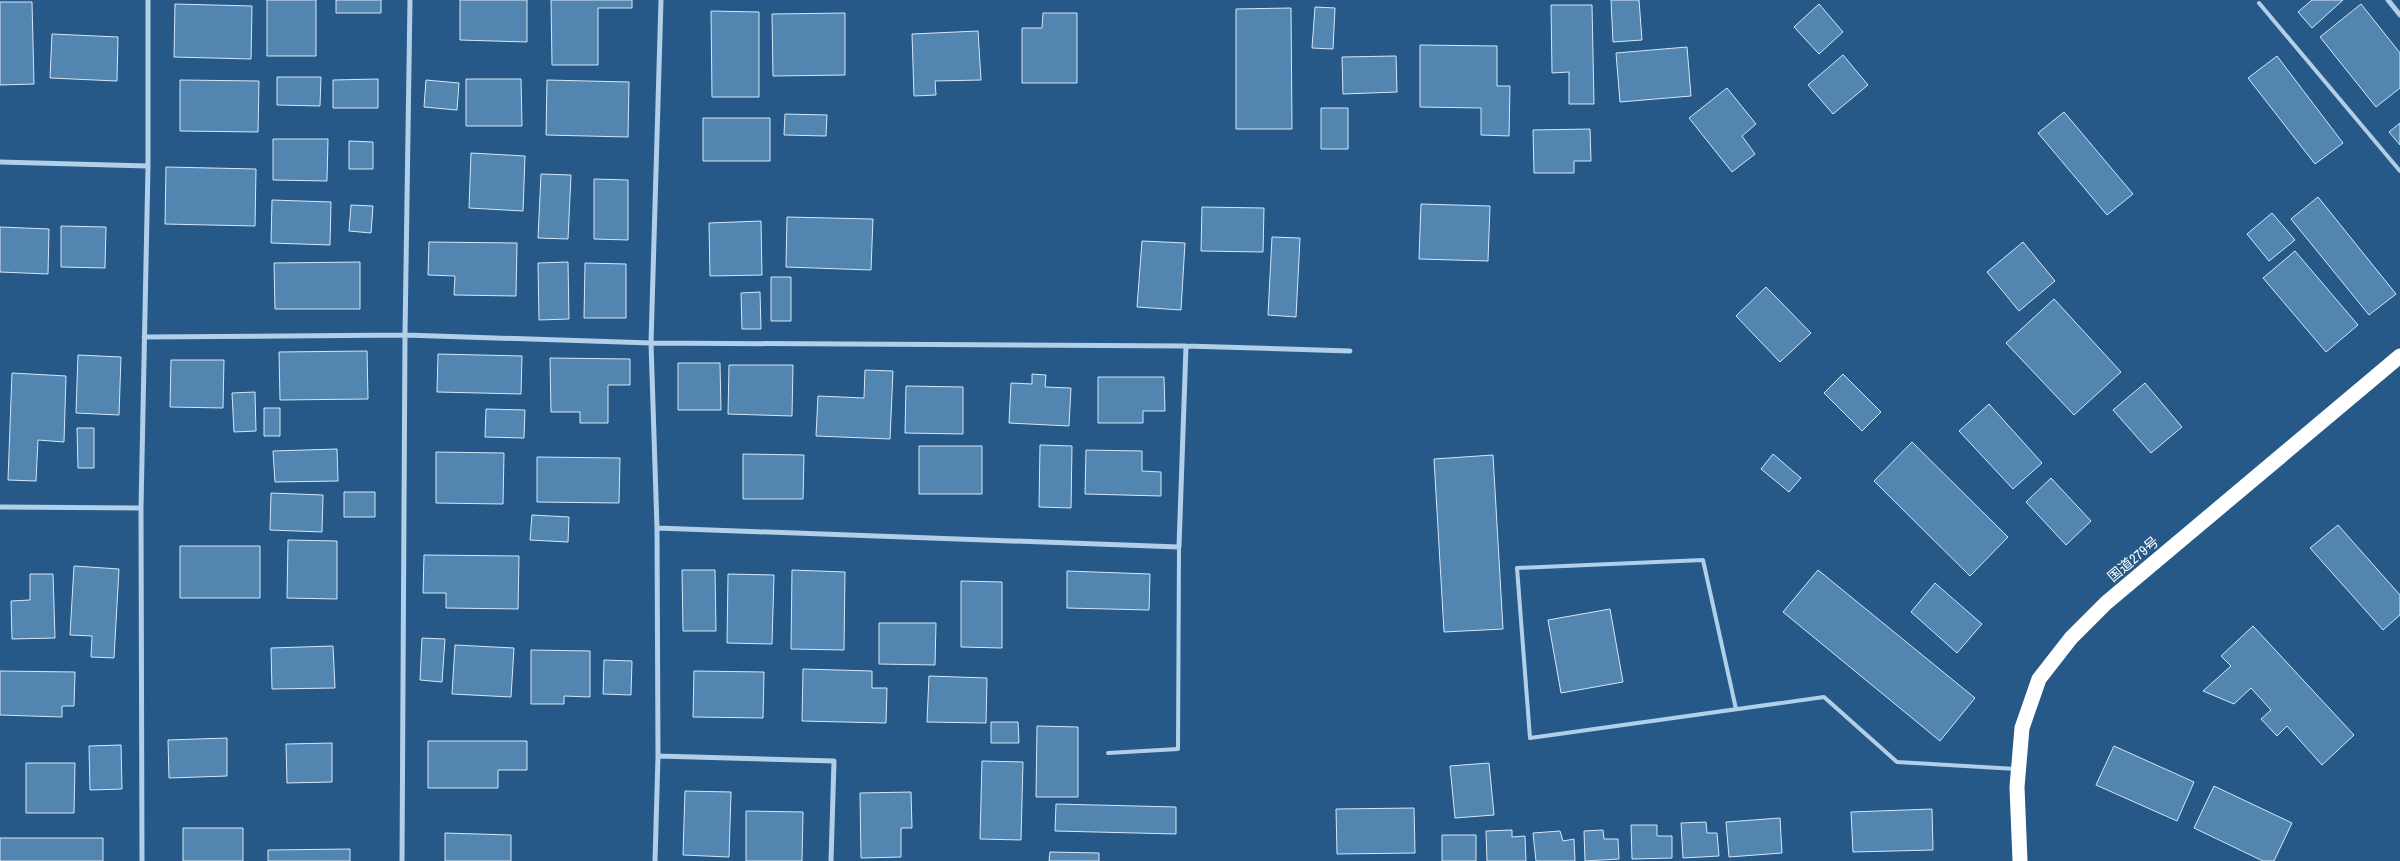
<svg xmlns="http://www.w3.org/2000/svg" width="2400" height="861" font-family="'Archivo Narrow','Noto Sans JP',sans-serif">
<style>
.building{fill:#5285b0;stroke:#d5e7f7}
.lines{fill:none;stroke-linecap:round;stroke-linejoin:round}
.lane{stroke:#b1cfe8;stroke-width:4}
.street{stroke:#b1cfe8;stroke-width:5}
.highway{stroke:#fff;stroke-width:15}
.labels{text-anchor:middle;stroke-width:4;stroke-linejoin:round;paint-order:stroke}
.street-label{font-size:14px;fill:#fff;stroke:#265987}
</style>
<rect width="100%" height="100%" fill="#265987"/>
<path class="building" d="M267,0H316V56H267Z
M336,0H381V13H336Z
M460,0H527V42L460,40Z
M551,0H632V8H598V65H552Z
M1611,0H1639L1642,40L1613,42Z
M2312,0H2343L2312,28L2298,12Z
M0,2H32L34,84L0,85Z
M175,4L252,6L251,59L174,57Z
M1819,4L1843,32L1819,54L1794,27Z
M2361,4L2400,53V88L2376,107L2320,37Z
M1551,5H1592L1594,104H1569V72L1552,73Z
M1315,7L1335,8L1333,49L1312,48Z
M1291,8L1292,129H1236V9Z
M711,11L759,12V97H712Z
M845,13V75L773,76L772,14Z
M1043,13H1077V83H1022V28H1042Z
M978,31L981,80L935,81L936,95L914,96L912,34Z
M52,34L118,37L117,81L50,78Z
M1420,45L1497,46V86H1510L1509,136L1481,135V108L1420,107Z
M1687,47L1691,96L1620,102L1616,53Z
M1843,55L1868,85L1833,114L1808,85Z
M1396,56L1397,92L1343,94L1342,57Z
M2277,56L2343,143L2315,164L2248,78Z
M277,77H321L320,106L277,105Z
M378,79V108H333V80Z
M466,79H521L522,126H466Z
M180,80L259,81L258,132L180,131Z
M426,80L459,83L457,110L424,107Z
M547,80L629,82L628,137L546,135Z
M1727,88L1756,124L1742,136L1755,154L1732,172L1689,118Z
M1321,108H1348V149H1321Z
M2064,112L2133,194L2107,215L2038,133Z
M785,114L827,115L826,136L784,135Z
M703,118H770V161H703Z
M2400,123V145L2389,132Z
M1590,129L1591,161H1574V173H1534L1533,130Z
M273,139H328L327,181L273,180Z
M349,141L373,142V169H349Z
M471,153L525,156L523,211L469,208Z
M166,167L256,169L255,226L165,224Z
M541,174L571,175L568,239L538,238Z
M594,179L628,180V240L594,239Z
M2318,197L2396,294L2369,315L2291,219Z
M272,200L331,202L330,245L271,243Z
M1421,204L1490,206L1488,261L1419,259Z
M351,205L373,206L371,233L349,231Z
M1202,207L1264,208L1263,252L1201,251Z
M2272,213L2295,240L2269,261L2247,234Z
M787,217L873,219L871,270L786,267Z
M761,221L762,275L710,276L709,223Z
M61,226L106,227L105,268L61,267Z
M0,227L49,229L48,274L0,272Z
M1272,237L1300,238L1296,317L1268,315Z
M1142,241L1185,243L1181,310L1137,307Z
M429,242L517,243L516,296L454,295L455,276L428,275Z
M2023,242L2055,281L2019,311L1987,272Z
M2295,251L2358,325L2326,352L2263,278Z
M360,262V309H275L274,263Z
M568,262L569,319L539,320L538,263Z
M585,263L626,264V318H584Z
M771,277H791V321H771Z
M1766,287L1811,333L1780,362L1736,316Z
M760,292L761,329H742L741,293Z
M2054,299L2121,372L2074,415L2006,343Z
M367,351L368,399L280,400L279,352Z
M438,354L522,356L521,394L437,392Z
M78,355L121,357L119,415L76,413Z
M550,358L630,359V385H608V423H580V412H551Z
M171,360H224L223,408L170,407Z
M678,363H720L721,410H678Z
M729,365H793L792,416L728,414Z
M865,370L893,371L890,439L816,436L818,396L864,398Z
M12,373L66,376L64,442L38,440L36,481L8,480Z
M1032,374L1046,375L1045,387L1071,388L1069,426L1009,423L1011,383L1032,384Z
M1843,374L1881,412L1862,431L1824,393Z
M1098,377H1164L1165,411H1143V423H1098Z
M2145,383L2182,427L2151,453L2113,410Z
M906,386L963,387V434L905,433Z
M255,392L256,431L234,432L232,393Z
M1989,404L2042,463L2013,489L1959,431Z
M264,408H280V436H264Z
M486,409L525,410L524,438L485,437Z
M77,428H94V468H78Z
M1912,442L2008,537L1970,576L1874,481Z
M1040,445L1072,446L1071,508L1039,507Z
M919,446H982V494H919Z
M337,449L338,481L275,482L273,451Z
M1086,450L1142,451V471L1161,472V496L1085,494Z
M436,452L504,453L503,504L436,503Z
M743,454L804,455L803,499H743Z
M1773,454L1801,478L1789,492L1761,469Z
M1493,455L1503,629L1444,632L1434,459Z
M537,457L620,458L619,503L537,502Z
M2051,478L2091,521L2066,545L2026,502Z
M344,492H375V517H344Z
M271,493L323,495L322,532L270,530Z
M532,515L569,517L568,542L530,540Z
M2338,525L2400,595V615L2383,630L2310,548Z
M288,540L337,541V599L287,598Z
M180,546H260V598H180Z
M424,555L519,556L518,609L446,608V593H423Z
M74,566L119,569L114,658L91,657L92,636L70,635Z
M682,570H715L716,631H683Z
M792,570L845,572L844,650L791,649Z
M1818,570L1975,698L1940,741L1783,612Z
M1067,571L1150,574L1149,610L1067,608Z
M30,574H53L55,638L12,639L11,601L30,600Z
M728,574L774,575L772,644L727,643Z
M961,581L1002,582V648L961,647Z
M1935,583L1982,624L1957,653L1911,612Z
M1610,609L1623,682L1561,693L1548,620Z
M879,623H936L935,665L879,664Z
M2253,626L2354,735L2322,765L2287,726L2277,736L2261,719L2271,710L2251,688L2234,704L2203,691L2231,666L2221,656Z
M422,638L445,639L442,682L420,680Z
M455,645L514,648L511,697L452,694Z
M333,646L335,688L272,689L271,648Z
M531,650L590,651V697L564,696V704H531Z
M604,660L632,661L631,695L603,694Z
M803,669L872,671V688H887L886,723L802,721Z
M0,671L75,672L74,706H62V717L0,715Z
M694,671L764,672L763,718L693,717Z
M929,676L987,678L986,723L927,722Z
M991,722H1018L1019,743H991Z
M1037,726L1078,727V797H1036Z
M227,738V776L169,778L168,740Z
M428,741H527V770H498V788H428Z
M332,743V782L287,783L286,744Z
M121,745L122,789L90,790L89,746Z
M2114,746L2194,782L2177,821L2096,785Z
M982,761L1023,762L1021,840L980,839Z
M26,763H75L74,813H26Z
M1489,763L1494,815L1455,818L1450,766Z
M2214,786L2292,823L2274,861H2263L2194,828Z
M685,791L731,792L729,857L683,855Z
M911,792L912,828H901V857L861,858L860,793Z
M1056,804L1176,807V834L1055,831Z
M1414,808L1415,853L1337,854L1336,809Z
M1932,809L1933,850L1853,852L1851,812Z
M746,811L803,812L802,861H746Z
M1780,818L1782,853L1729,857L1726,822Z
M1706,822L1707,833H1717L1719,856L1683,858L1681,823Z
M1631,825H1657V836H1672V858L1632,859Z
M183,828H243V861H183Z
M1512,830V837L1525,836L1526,861H1487L1486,831Z
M1603,830L1604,839H1618L1619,859L1585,861L1584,831Z
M1560,831L1563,841L1574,839L1575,861H1536L1533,833Z
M445,833L511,835V861H445Z
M1442,835H1476V861H1442Z
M0,838H103V861H0Z
M350,849V861H268V850Z
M1050,852L1099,853V861H1049Z"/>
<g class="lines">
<path class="lane" d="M2259,3L2400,171
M1736,709L1703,560L1517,568L1530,738L1824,697L1897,762L2016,769
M1108,753L1178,749L1179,547"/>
<path class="street" d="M2388,0L2400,15
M0,162L148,166
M144,337L405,335L651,343L1186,346L1350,351
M0,507L141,508
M657,528L1179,547L1186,346
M658,756L834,761L831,861
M142,861L141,508L148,166V0
M402,861L405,335L410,0
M655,861L658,756L657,528L651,343L661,0"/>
<path class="highway" d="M2020,861L2017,787L2022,728L2039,679L2071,638L2106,603L2400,356"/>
</g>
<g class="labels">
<g class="street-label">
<text transform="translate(2133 559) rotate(-40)" y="5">国道279号</text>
</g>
</g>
</svg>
